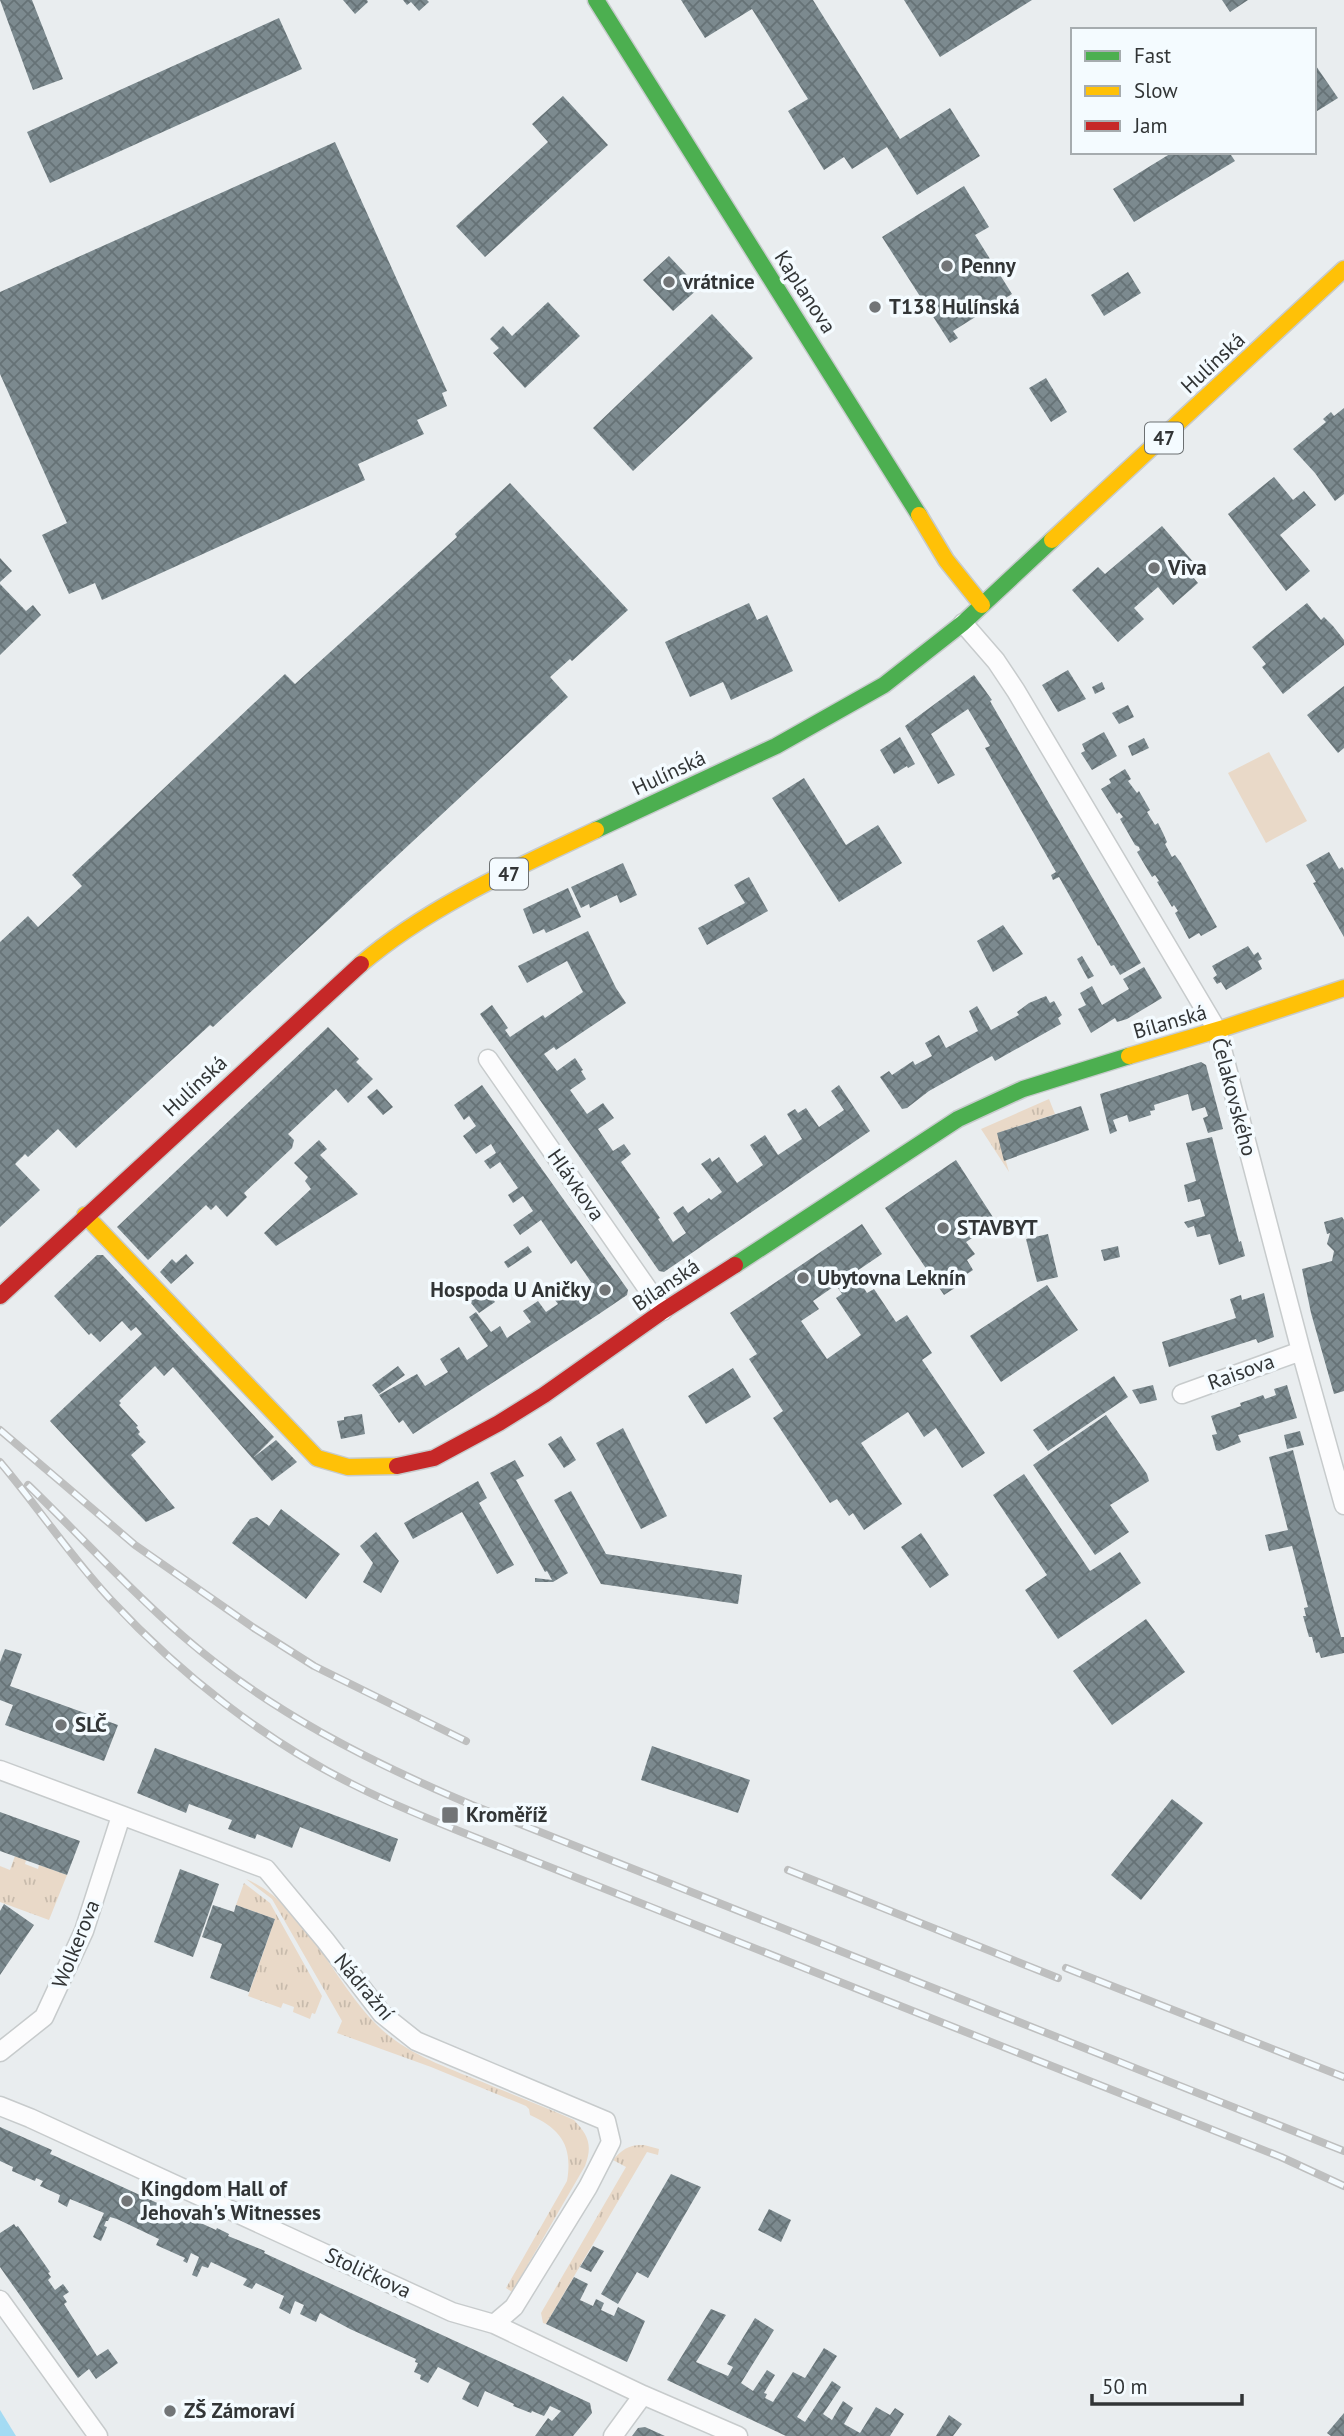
<svg xmlns="http://www.w3.org/2000/svg" width="1344" height="2436" font-family="'PT Sans',sans-serif">
<style>
.grass{fill:url(#grass-tufts)}
.garden{fill:#e9d9c8}
.water{fill:#a4dbf3}
.building{fill:url(#building-cross-hatch);fill-rule:evenodd}
.lines{fill:none;stroke-linecap:round;stroke-linejoin:round}
.street-casing{stroke:#c7cbcc;stroke-width:21}
.fast-casing{stroke:#c7cbcc;stroke-width:19}
.slow-casing{stroke:#c7cbcc;stroke-width:19}
.jam-casing{stroke:#c7cbcc;stroke-width:19}
.street{stroke:#fcfcfd;stroke-width:18}
.fast{stroke:#4caf50;stroke-width:16}
.slow{stroke:#ffc107;stroke-width:16}
.jam{stroke:#c62828;stroke-width:16}
.rail-casing{stroke:#bebfbf;stroke-width:8}
.rail{stroke:#f4fbff;stroke-width:5;stroke-dasharray:16;stroke-linecap:butt}
.poi-dot{fill:#727577;stroke:#f4fbff;stroke-width:2.5}
.labels{text-anchor:middle;stroke-width:7;stroke-linejoin:round;paint-order:stroke}
.shield{fill:#f4fbff;stroke:#6c7072;stroke-width:2}
.shield-label{font-size:19px;font-weight:bold;fill:#323536}
.poi-label{font-size:21px;font-weight:bold;fill:#323536;stroke:#f4fbff;text-anchor:start}
.street-label{font-size:21px;fill:#323536;stroke:#f4fbff}
</style>
<defs>
<pattern id="grass-tufts" width="24" height="20" patternUnits="userSpaceOnUse" patternTransform="scale(1.75)"><rect width="24" height="20" fill="#e9d9c8"/><path d="M3 7l-1-3M5 7V3M7 7l1-3M15 17l-1-3M17 17v-4M19 17l1-3" fill="none" stroke="#c8bbac"/></pattern>
<pattern id="building-cross-hatch" width="8" height="8" patternUnits="userSpaceOnUse" patternTransform="scale(1.75)"><rect width="8" height="8" fill="#7c8a8f"/><path d="M0 0l8 8M0 8l8-8" fill="none" stroke="#667276"/></pattern>
</defs>
<rect width="100%" height="100%" fill="#e9edef"/>
<path class="grass" d="M1049,1099L1055,1114L998,1133L1009,1172L981,1129Z
M15,1856L26,1860L25,1864L38,1869L39,1865L67,1875L49,1920L0,1902V1866L10,1870Z
M246,1879C305,1904 333,1982 377,2025C405,2053 443,2066 480,2081C511,2094 543,2106 574,2120C588,2135 593,2145 585,2166L512,2292L506,2288L567,2181C573,2146 561,2129 530,2115L529,2109L526,2106L431,2067L337,2033L342,2021L272,1899Z
M244,1883L270,1903L322,1996L315,2014L312,2013L310,2019L293,2012L294,2007L283,2003L281,2008L248,1996L275,1919L236,1905Z
M644,2145L659,2149L658,2155L647,2152L546,2324L543,2323L541,2313L626,2167L613,2160C622,2149 630,2144 644,2145Z"/>
<path class="garden" d="M1269,752L1307,821L1266,843L1228,773Z"/>
<path class="water" d="M0,2410L16,2436H0Z"/>
<path class="building" d="M0,0H32L63,79L33,90Z
M343,0H367L368,2L355,14Z
M403,0H427L429,2L419,11L411,2L407,5Z
M681,0H813L900,139L950,108L980,156L917,195L887,147L852,169L844,157L824,170L788,111L808,99L752,9L705,38Z
M904,0H1032L940,57Z
M1222,0H1248L1230,12Z
M279,18L302,69L50,183L27,132Z
M1316,66L1338,98L1314,113V68Z
M563,96L608,145L485,257L456,226L548,142L532,124Z
M335,142L447,391L442,393L447,406L417,420L424,434L358,464L365,480L102,600L95,583L69,594L42,535L67,523L0,374V292Z
M1173,152H1229L1235,161L1134,222L1113,189Z
M964,186L989,227L975,235L1012,294L953,331L958,338L950,343L882,237Z
M669,256L699,288L673,311L643,280Z
M1128,272L1141,293L1104,316L1091,295Z
M875,301L881,310L874,314L869,305Z
M548,302L580,336L525,388L493,353L499,348L490,339L503,326L512,336Z
M712,314L753,358L633,471L593,428Z
M1046,378L1067,412L1051,422L1029,388Z
M1344,408V494L1335,501L1315,473L1293,449L1326,422L1323,419L1331,412L1334,416Z
M1274,477L1293,500L1304,491L1316,505L1280,535L1310,571L1286,591L1228,514Z
M510,483L628,610L572,661L570,659L550,677L568,697L213,1027L210,1025L76,1148L58,1129L28,1157L25,1154L15,1164L40,1190L0,1227V942L28,916L38,927L82,886L72,875L285,674L295,684L457,537L455,534Z
M1162,526L1195,564L1188,571L1198,583L1173,605L1158,587L1134,608L1144,619L1118,642L1072,590L1098,567L1105,574Z
M0,558L12,571L0,582Z
M0,584L26,611L33,605L41,615L0,655Z
M749,603L757,620L767,615L793,671L731,700L723,682L690,697L665,642Z
M1307,603L1321,620L1324,617L1333,626L1344,640V645L1283,694L1262,667L1266,664L1252,647Z
M1068,670L1086,699L1058,712L1042,685Z
M974,675L992,700L990,701L1141,963L1120,975L1114,965L1111,966L1099,945L1098,946L1059,877L1053,880L1051,875L1056,872L985,748L990,746L968,709L931,734L955,775L938,784L905,726Z
M1102,682L1105,689L1095,694L1092,687Z
M1344,686V748L1338,753L1307,715Z
M1128,705L1134,717L1119,724L1112,713Z
M1104,732L1117,756L1092,770L1081,753L1085,751L1082,744Z
M900,737L915,764L908,768L907,766L894,774L880,750Z
M1144,738L1149,748L1132,756L1128,746Z
M1125,769L1131,779L1128,781L1137,793L1139,791L1150,810L1147,812L1155,825L1158,823L1163,833L1167,842L1165,844L1172,857L1175,855L1181,863L1217,927L1201,936L1199,933L1189,939L1175,913L1178,911L1174,905L1172,907L1157,882L1159,881L1155,875L1152,877L1137,852L1140,850L1139,847L1135,845L1120,819L1123,817L1119,812L1117,814L1101,789L1111,783L1109,779Z
M804,778L846,845L878,825L902,863L839,902L772,798Z
M1329,852L1339,869L1342,867L1344,870V937L1313,883L1316,882L1306,865Z
M623,863L637,895L620,903L617,895L590,908L589,904L581,908L571,887Z
M749,877L768,911L707,945L698,928L745,903L734,885Z
M568,888L581,917L546,933L544,929L533,934L523,909Z
M1003,925L1023,954L993,972L977,941Z
M588,931L616,988L626,1003L556,1050L554,1047L544,1054L557,1071L575,1058L583,1070L581,1071L586,1079L570,1090L587,1114L603,1103L614,1118L598,1129L613,1151L624,1144L631,1154L621,1162L660,1218L658,1219L673,1242L686,1233L673,1213L683,1206L688,1213L709,1198L711,1200L722,1192L701,1164L710,1158L712,1162L719,1157L737,1183L763,1165L750,1145L765,1135L778,1155L802,1139L787,1114L795,1109L798,1113L806,1108L819,1127L844,1110L831,1091L839,1085L870,1131L664,1272L659,1271L480,1014L492,1005L508,1028L505,1030L510,1037L543,1015L545,1018L583,992L567,961L527,983L518,966Z
M1248,946L1254,955L1258,952L1262,959L1258,961L1262,969L1226,990L1221,982L1217,984L1213,978L1217,975L1212,966Z
M1082,956L1094,976L1088,979L1077,959Z
M1144,967L1162,998L1127,1019L1117,1022L1115,1018L1091,1033L1078,1009L1086,1005L1080,993L1092,986L1102,1005L1129,989L1123,979Z
M1046,996L1050,1003L1054,1001L1062,1015L1058,1018L1061,1024L995,1061L992,1056L977,1064L929,1091L907,1108L902,1109L880,1077L889,1071L892,1075L913,1061L915,1065L932,1056L925,1043L939,1035L946,1048L978,1031L969,1011L977,1006L991,1030L1019,1015L1017,1012L1029,1003Z
M328,1027L359,1059L356,1062L373,1079L348,1103L336,1089L288,1134L294,1140L292,1148L244,1193L247,1197L227,1217L216,1205L211,1210L206,1205L148,1260L117,1227Z
M1201,1062L1206,1065L1223,1129L1208,1133L1203,1118L1208,1116L1205,1107L1192,1111L1188,1094L1154,1105L1155,1110L1150,1111L1151,1115L1129,1122L1127,1115L1113,1120L1117,1131L1110,1134L1100,1094Z
M482,1085L628,1290L627,1295L599,1314L413,1434L403,1420L399,1423L379,1395L417,1374L425,1386L448,1372L440,1359L459,1347L467,1360L488,1346L469,1317L476,1312L491,1332L500,1326L507,1338L531,1322L523,1311L538,1301L546,1312L558,1304L555,1300L566,1292L569,1296L591,1282L576,1260L571,1264L541,1220L520,1235L513,1225L533,1211L523,1196L513,1203L508,1195L518,1188L500,1162L490,1169L484,1161L496,1153L491,1144L476,1154L463,1136L476,1126L469,1116L464,1120L454,1105Z
M377,1089L393,1107L383,1115L367,1097Z
M1081,1106L1089,1130L1004,1161L997,1133Z
M1212,1137L1239,1242L1241,1241L1245,1256L1219,1265L1210,1234L1197,1237L1194,1226L1188,1228L1184,1222L1205,1216L1200,1199L1188,1202L1184,1185L1196,1181L1186,1143Z
M319,1140L327,1149L320,1155L358,1194L276,1246L264,1233L311,1189L305,1181L308,1177L294,1163Z
M956,1160L1000,1228L993,1234L989,1227L966,1242L975,1254L967,1260L973,1270L964,1276L967,1280L944,1295L885,1208Z
M1342,1217L1344,1220V1391L1334,1394L1311,1313L1302,1269L1332,1261L1334,1251L1327,1244L1330,1233L1327,1234L1324,1222Z
M862,1224L882,1254L854,1273L867,1293L874,1289L896,1322L907,1315L932,1353L922,1360L985,1453L962,1468L936,1428L924,1437L908,1412L905,1414L861,1443L902,1504L864,1530L853,1513L849,1516L837,1499L830,1503L773,1418L783,1411L749,1359L757,1354L730,1313ZM836,1285L842,1294L836,1298L861,1335L827,1359L801,1321L819,1309L813,1301Z
M1048,1234L1058,1277L1037,1282L1026,1239Z
M528,1246L532,1252L508,1268L504,1262Z
M1118,1246L1120,1257L1104,1261L1101,1250Z
M186,1254L194,1263L171,1284L160,1272L172,1259L176,1263Z
M97,1255H103L274,1437L254,1457L276,1440L297,1462L272,1481L173,1367L164,1376L155,1366L119,1401L121,1403L119,1405L138,1426L136,1427L140,1432L138,1434L146,1442L131,1455L175,1508L146,1522L105,1480L50,1421L142,1334L136,1327L131,1331L122,1321L100,1342L91,1333L89,1335L54,1296Z
M1047,1285L1078,1330L1001,1382L970,1336Z
M484,1286L495,1302L479,1313L467,1298Z
M1264,1293L1274,1337L1258,1343L1256,1339L1169,1367L1162,1342L1236,1318L1230,1299L1241,1295L1242,1300Z
M398,1366L405,1375L379,1394L372,1385Z
M733,1368L751,1397L706,1424L688,1396Z
M1114,1376L1128,1397L1048,1451L1033,1430Z
M1153,1385L1157,1400L1140,1404L1132,1390Z
M1287,1385L1297,1418L1238,1435L1241,1442L1219,1451L1216,1450L1212,1435L1217,1434L1211,1416L1241,1406L1240,1403L1252,1399L1263,1395L1265,1399L1276,1395L1274,1389Z
M362,1414L365,1434L341,1439L337,1421L344,1420V1417Z
M1106,1415L1147,1474L1149,1481L1110,1505L1129,1532L1095,1555L1033,1465Z
M623,1428L667,1516L641,1529L596,1443Z
M1300,1431L1304,1445L1287,1449L1284,1435Z
M561,1436L576,1460L564,1468L548,1444Z
M1293,1450L1341,1637H1344V1653L1321,1658L1319,1652L1316,1653L1312,1637H1309L1303,1616H1306L1304,1608L1308,1607L1292,1546L1269,1551L1265,1535L1288,1530L1269,1457Z
M515,1460L524,1476L516,1480L568,1573L553,1582H535V1578L552,1580L547,1571L545,1572L490,1473Z
M1024,1474L1090,1571L1120,1552L1141,1583L1058,1639L1025,1590L1047,1575L993,1495Z
M478,1481L487,1498L479,1503L514,1565L497,1574L462,1512L413,1539L404,1523Z
M571,1491L606,1554L742,1575L738,1604L601,1584L554,1500Z
M281,1509L340,1554L306,1599L232,1543L250,1519L257,1517L269,1526Z
M376,1532L399,1561L381,1593L363,1582L373,1563L360,1546Z
M921,1533L949,1575L930,1588L901,1547Z
M1146,1619L1185,1672L1112,1725L1073,1671Z
M5,1649L22,1654L10,1686L118,1725L104,1761L5,1725L13,1705L0,1700V1662Z
M652,1746L750,1780L738,1813L641,1780Z
M155,1748L398,1839L390,1862L300,1827L292,1848L257,1834L255,1839L228,1829L232,1820L189,1804L186,1813L137,1793Z
M1172,1799L1203,1823L1141,1900L1111,1875Z
M0,1812L80,1841L67,1875L0,1851Z
M180,1869L219,1884L193,1957L154,1942Z
M4,1904L34,1925L0,1975V1911Z
M213,1905L234,1912L236,1905L275,1919L249,1992L210,1978L222,1944L202,1937Z
M0,2127L52,2150L50,2154L55,2156L216,2230L217,2228L229,2234L228,2236L265,2251L264,2253L590,2403L592,2413L573,2436H535L548,2418L552,2421L561,2411L550,2406L544,2416L532,2411L531,2413L513,2406L514,2404L485,2391L478,2407L462,2399L470,2383L438,2367L428,2383L420,2379L421,2375L414,2372L418,2363L415,2362L416,2359L350,2329L320,2313L316,2322L300,2314L304,2305L295,2301L290,2314L279,2308L284,2296L256,2283L252,2289L243,2285L247,2279L211,2262L208,2268L202,2266L197,2277L192,2275L199,2257L191,2253L187,2263L183,2261L185,2258L156,2245L159,2239L117,2219L110,2217L108,2221H106L104,2226L107,2227L101,2241L93,2237L104,2213L70,2199L67,2207L58,2202L60,2195L40,2186L43,2181L36,2178L35,2181L12,2171L13,2167L0,2161Z
M671,2174L701,2187L648,2278L637,2272L618,2304L601,2294Z
M769,2209L791,2220L781,2242L758,2230Z
M14,2224L16,2227L18,2226L50,2272L48,2273L51,2277L48,2280L55,2290L63,2284L69,2292L63,2296L67,2302L64,2304L97,2356L108,2349L118,2363L96,2379L89,2369L78,2378L0,2267V2233Z
M593,2246L604,2251L591,2272L580,2267Z
M574,2277L588,2284L580,2300L593,2306L596,2299L604,2303L601,2310L614,2316L618,2307L645,2321L627,2362L546,2324Z
M711,2309L726,2315L696,2362L728,2376L733,2367L727,2364L755,2318L774,2330L741,2383L753,2391L767,2370L775,2375L764,2393L767,2394L765,2398L773,2402L793,2372L805,2378L824,2348L837,2356L797,2417L805,2422L832,2381L841,2387L823,2414L832,2420L843,2401L853,2408L844,2424L860,2433L876,2407L890,2415L895,2408L904,2414L890,2436H786L667,2380Z
M1344,2413V2436H1331L1327,2433Z
M949,2415L962,2424L953,2436H936Z
M645,2427L665,2436H632L638,2428Z"/>
<g class="lines">
<g class="street-casing">
<path id="street" d="M963,623L996,661L1016,691L1217,1030L1301,1351L1344,1505
M488,1059L663,1311
M1182,1394L1301,1351
M0,1770L266,1869L325,1940L382,2014L416,2041L606,2121L611,2142L588,2187L514,2307L494,2324
M0,2052L44,2017L84,1931L121,1816
M0,2106L30,2118L452,2312L494,2324L643,2395L738,2436
M0,2300L98,2436
M613,2436L643,2395"/>
</g>
<g class="fast-casing">
<path id="fast" d="M596,0L919,515
M596,830L776,746L884,685L963,623L1052,540
M735,1265L958,1119L1023,1089L1129,1056"/>
</g>
<g class="slow-casing">
<path id="slow" d="M919,515L946,560L982,605
M1052,540L1344,269
M361,964C429,906 516,868 596,830
M1129,1056L1224,1028L1344,988
M85,1215L317,1458L348,1467L397,1466"/>
</g>
<g class="jam-casing">
<path id="jam" d="M0,1296L361,964
M397,1466L434,1458L499,1423L544,1395L663,1311L735,1265"/>
</g>
<use href="#street" class="street"/>
<use href="#fast" class="fast"/>
<use href="#slow" class="slow"/>
<use href="#jam" class="jam"/>
<g class="rail-casing">
<path id="rail" d="M0,1430L135,1545L254,1628L314,1666L466,1741
M0,1462C38,1507 70,1556 111,1600C180,1674 265,1741 356,1786C389,1803 424,1817 459,1831L1281,2157L1344,2186
M28,1485C80,1535 129,1590 184,1637C269,1711 368,1761 472,1805L1344,2151
M788,1870L1058,1978
M1066,1968L1344,2077"/>
</g>
<use href="#rail" class="rail"/>
</g>
<g class="poi-dot">
<circle cx="947" cy="266" r="7"/>
<circle cx="669" cy="282" r="7"/>
<circle cx="875" cy="307" r="7"/>
<circle cx="1154" cy="568" r="7"/>
<circle cx="943" cy="1228" r="7"/>
<circle cx="803" cy="1278" r="7"/>
<circle cx="605" cy="1290" r="7"/>
<circle cx="61" cy="1725" r="7"/>
<rect x="441" y="1806" width="18" height="18" rx="3.5"/>
<circle cx="127" cy="2201" r="7"/>
<circle cx="170" cy="2411" r="7"/>
</g>
<g class="labels">
<g class="shield">
<rect x="1145" y="422.5" width="38" height="31" rx="5"/>
<rect x="490" y="858.5" width="38" height="31" rx="5"/>
</g>
<g class="shield-label">
<text x="1164" y="445">47</text>
<text x="509" y="881">47</text>
</g>
<g class="poi-label">
<text x="961" y="273">Penny</text>
<text x="683" y="289">vrátnice</text>
<text x="889" y="314">T138 Hulínská</text>
<text x="1168" y="575">Viva</text>
<text x="957" y="1235">STAVBYT</text>
<text x="817" y="1285">Ubytovna Leknín</text>
<text x="591" y="1297" text-anchor="end">Hospoda U Aničky</text>
<text x="75" y="1732">SLČ</text>
<text x="466" y="1822">Kroměříž</text>
<text x="141" y="2196">Kingdom Hall of<tspan x="141" dy="24">Jehovah's Witnesses</tspan></text>
<text x="184" y="2418">ZŠ Zámoraví</text>
</g>
<g class="street-label">
<text transform="translate(805 292) rotate(57)" y="7">Kaplanova</text>
<text transform="translate(1213 363) rotate(-43)" y="7">Hulínská</text>
<text transform="translate(669 773) rotate(-25)" y="7">Hulínská</text>
<text transform="translate(1170 1022) rotate(-16)" y="7">Bílanská</text>
<text transform="translate(195 1086) rotate(-43)" y="7">Hulínská</text>
<text transform="translate(1234 1097) rotate(75)" y="7">Čelakovského</text>
<text transform="translate(576 1185) rotate(55)" y="7">Hlávkova</text>
<text transform="translate(666 1285) rotate(-34)" y="7">Bílanská</text>
<text transform="translate(1241 1372) rotate(-20)" y="7">Raisova</text>
<text transform="translate(76 1944) rotate(-68)" y="7">Wolkerova</text>
<text transform="translate(364 1987) rotate(50)" y="7">Nádražní</text>
<text transform="translate(368 2273) rotate(25)" y="7">Stoličkova</text>
</g>
</g>
<rect x="1071" y="28" width="245" height="126" fill="#f4fbff" stroke="#a6acaf" stroke-width="2"/>
<rect x="1085" y="51" width="35" height="10" fill="#4caf50" stroke="#a6acaf" stroke-width="2"/>
<text x="1134" y="63" font-size="21" fill="#323536">Fast</text>
<rect x="1085" y="86" width="35" height="10" fill="#ffc107" stroke="#a6acaf" stroke-width="2"/>
<text x="1134" y="98" font-size="21" fill="#323536">Slow</text>
<rect x="1085" y="121" width="35" height="10" fill="#c62828" stroke="#a6acaf" stroke-width="2"/>
<text x="1134" y="133" font-size="21" fill="#323536">Jam</text>
<path d="M1092 2394v10h150v-10" fill="none" stroke="#323536" stroke-width="3.5"/>
<text x="1102" y="2394" font-size="21" fill="#323536" stroke="#f4fbff" stroke-width="5" paint-order="stroke">50 m</text>
</svg>
